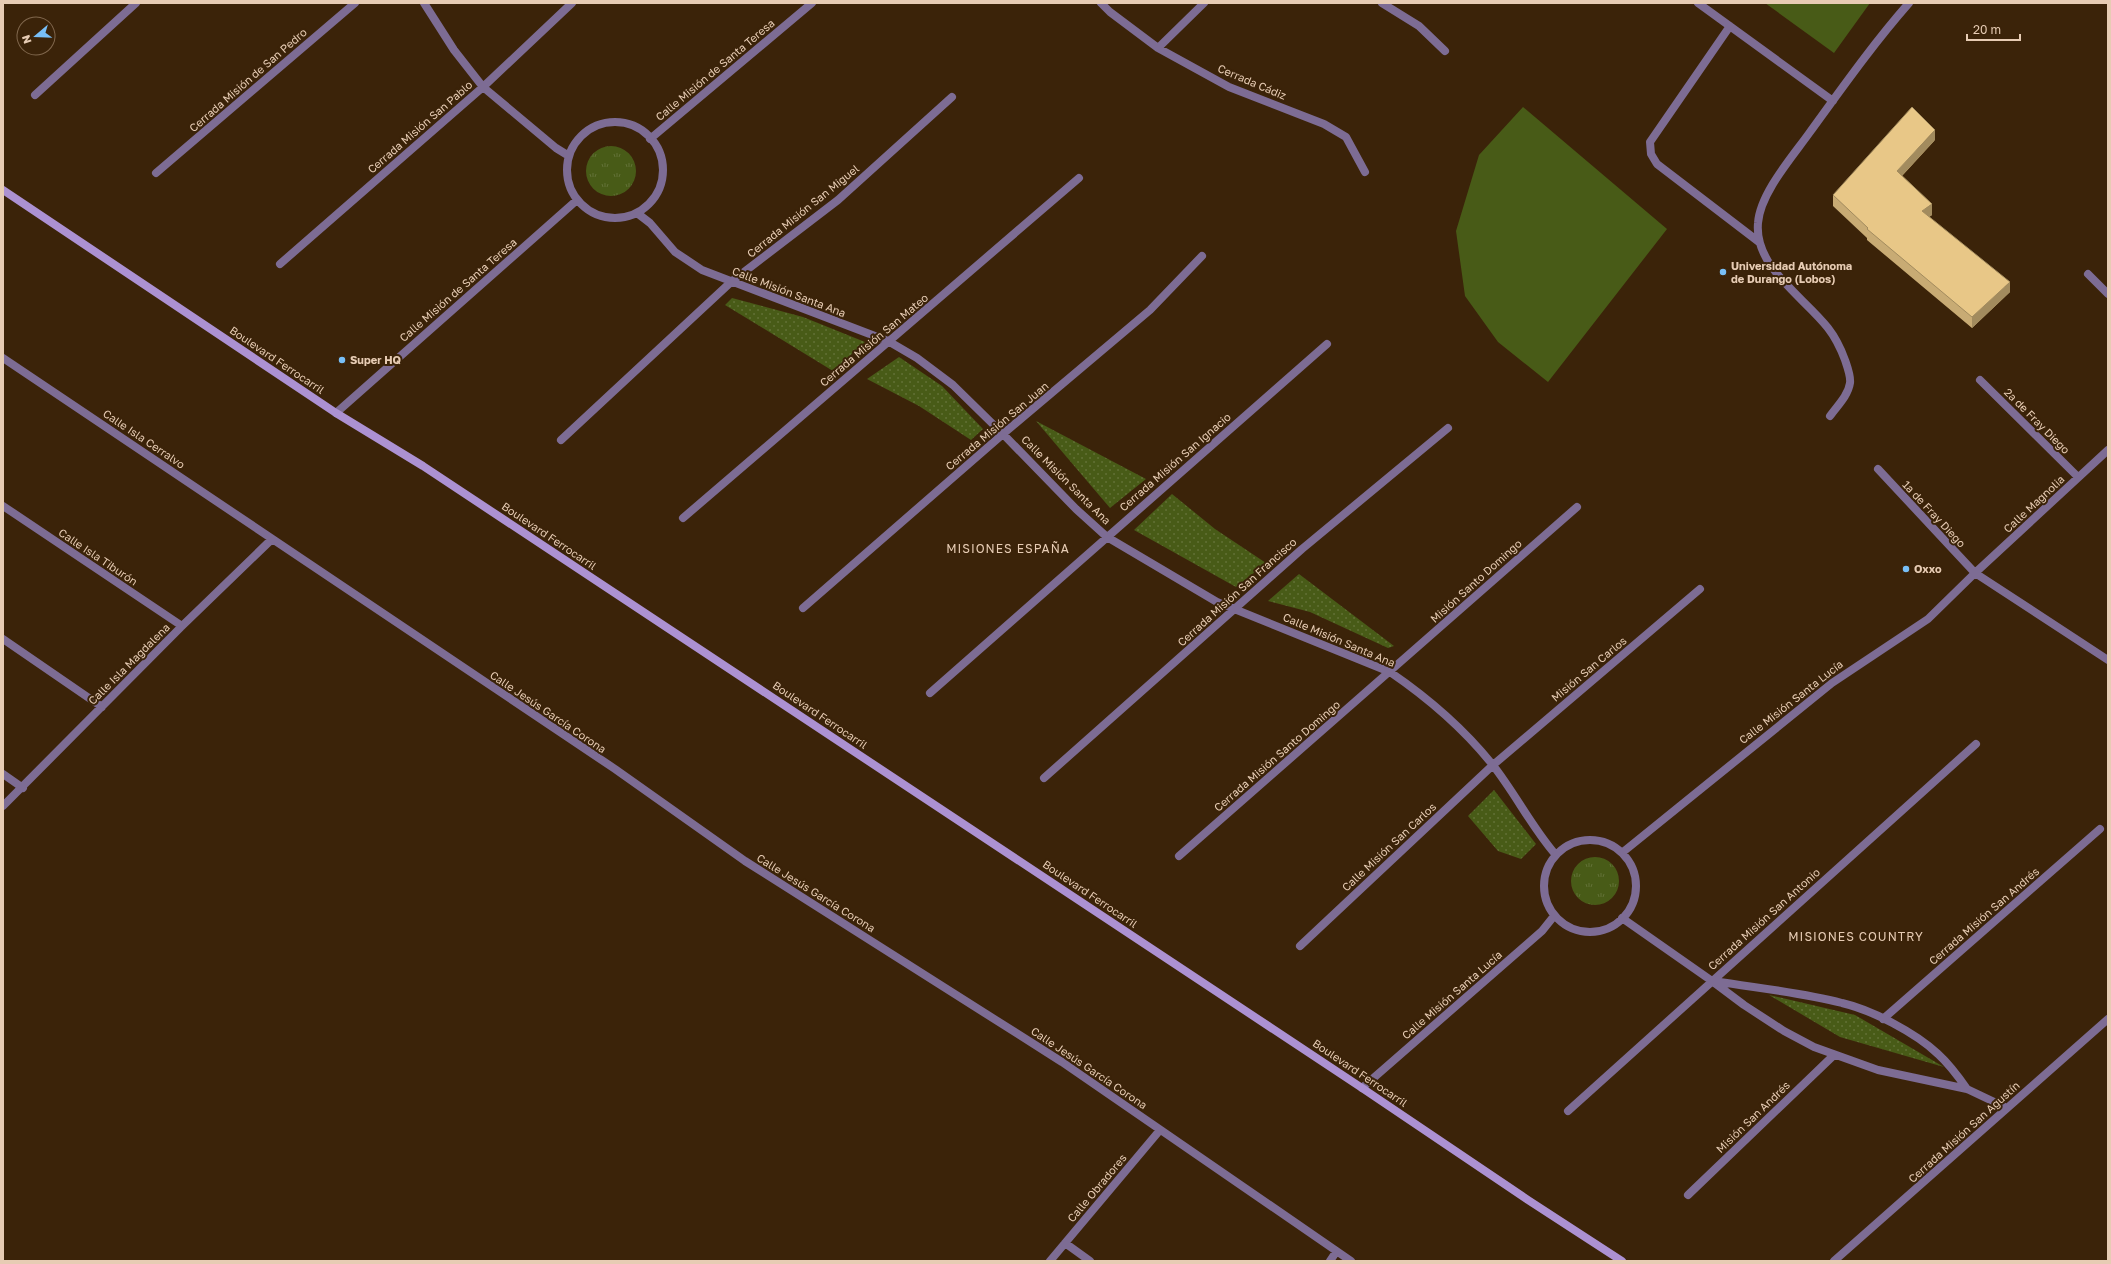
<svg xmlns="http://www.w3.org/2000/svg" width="2111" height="1264" font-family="'Golos Text',sans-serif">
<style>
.grass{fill:url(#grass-tufts)}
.park{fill:url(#park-dots)}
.pitch{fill:#485b17}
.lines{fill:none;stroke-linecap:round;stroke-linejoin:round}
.service{stroke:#7d6c94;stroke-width:8}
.minor{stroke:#7d6c94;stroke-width:8}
.secondary{stroke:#ac91d2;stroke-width:8}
.wall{fill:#c8ab74}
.shaded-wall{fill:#a28b5e}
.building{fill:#e8c787;stroke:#a28b5e}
.poi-dot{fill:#78bff7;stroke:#3b2309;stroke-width:1.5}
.labels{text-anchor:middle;stroke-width:4;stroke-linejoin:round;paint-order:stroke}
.street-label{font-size:11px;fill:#e7ccb4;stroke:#3b2309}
.poi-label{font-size:11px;font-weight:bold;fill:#e7ccb4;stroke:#3b2309;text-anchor:start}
.neighbourhood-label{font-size:12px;letter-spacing:1px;fill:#e7ccb4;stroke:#3b2309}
</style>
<defs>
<pattern id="grass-tufts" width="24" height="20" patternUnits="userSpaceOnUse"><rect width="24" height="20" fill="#485b17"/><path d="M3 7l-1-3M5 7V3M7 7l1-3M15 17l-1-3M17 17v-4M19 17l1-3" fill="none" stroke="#627136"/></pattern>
<pattern id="park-dots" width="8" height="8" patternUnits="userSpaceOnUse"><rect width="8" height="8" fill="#485b17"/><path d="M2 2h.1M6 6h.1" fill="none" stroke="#627136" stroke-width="1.8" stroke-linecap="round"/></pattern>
</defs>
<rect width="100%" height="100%" fill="#3b2309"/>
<path class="grass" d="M586 171a25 25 0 1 1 50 0a25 25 0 1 1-50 0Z
M1571 881a24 24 0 1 1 48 0a24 24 0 1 1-48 0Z"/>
<path class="park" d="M732,298L803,317L865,342L833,371L725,305Z
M899,357L942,386L983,429L971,440L919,406L867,379Z
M1036,421L1146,479L1110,508Z
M1172,494L1215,529L1266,563L1236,587L1134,530Z
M1299,574L1394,646L1388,648L1310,612L1268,601Z
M1494,790L1536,844L1521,859L1498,851L1468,816Z
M1769,995L1855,1015L1944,1067L1840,1037Z"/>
<path class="pitch" d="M1765,3H1870L1834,53Z
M1523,107L1667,229L1548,382L1498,342L1465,296L1456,231L1479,155Z"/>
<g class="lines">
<path class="service" d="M1698,3L1833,101
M1730,26L1650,142L1651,154L1657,164L1759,242
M1830,416C1837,406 1848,396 1850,383C1851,376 1847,366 1845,360C1841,349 1835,337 1828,328C1804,297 1754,267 1758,223C1760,193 1793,156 1810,132C1842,88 1873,44 1909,3"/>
<path class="minor" d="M424,3L454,50L483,87L556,148L569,156
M1101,3L1110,12L1158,48L1229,87L1324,124L1346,137L1365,172
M1382,3L1419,26L1445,51
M1158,48L1204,3
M35,95L136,3
M567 170a48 48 0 1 1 96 0a48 48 0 1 1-96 0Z
M650,139L812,3
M156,173L355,3
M637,213L650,223L675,252L702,270L888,341L917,358L953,385L1003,434L1076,509L1107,537L1217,602L1390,672C1428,698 1463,728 1492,764C1515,793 1531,826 1555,854
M280,264L483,87L572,3
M2088,274L2108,294
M3,358L615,769L745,861L1062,1062L1351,1261
M1980,380L2078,477
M336,413L577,200
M561,440L731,282L838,200L952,97
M1878,469L1975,573L2108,660
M3,506L182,626
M683,518L1079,178
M803,608L1003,434L1150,310L1202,256
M3,639L102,707
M930,693L1327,344
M3,774L23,788
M1044,778L1302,549L1448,428
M3,806L182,626L272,539
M1544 886a46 46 0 1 1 92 0a46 46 0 1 1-92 0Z
M1623,852L1832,683L1928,619L1975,573L2108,450
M1179,856L1577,507
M1622,918L1712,981L1744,1005L1784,1031L1814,1047L1878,1070L1967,1089L2007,1108
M1300,946L1493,765L1700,589
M1714,981C1756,988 1800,992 1842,1003C1872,1010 1916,1033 1938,1054C1949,1064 1958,1076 1967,1089
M1883,1019L2100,829
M1362,1088L1542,931L1554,916
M1568,1111L1976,744
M1688,1195L1834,1055
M1065,1243L1090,1261
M1050,1261L1160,1130
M1330,1261L1336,1252
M1834,1261L2108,1019"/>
<path class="secondary" d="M3,190L336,413L423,466L1362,1088L1528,1200L1622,1261"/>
</g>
<path class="wall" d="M1935,140L1902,176L1932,215L1929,217L2010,292L1972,328L1867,240V238L1833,206V195Z"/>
<path class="shaded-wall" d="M1935,130V140L1897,181V171Z
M1932,204V215L1922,222V211Z
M2010,282V292L1972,328V317Z"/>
<path class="building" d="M1912,107L1935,130L1897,171L1932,204L1922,211L2010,282L1972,317L1867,229L1868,228L1833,195Z"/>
<g class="poi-dot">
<circle cx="1723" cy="272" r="4"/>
<circle cx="342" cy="360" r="4"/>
<circle cx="1906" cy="569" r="4"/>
</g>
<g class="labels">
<g class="street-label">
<text transform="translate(715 70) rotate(-40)" y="4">Calle Misión de Santa Teresa</text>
<text transform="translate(248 80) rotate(-41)" y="4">Cerrada Misión de San Pedro</text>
<text transform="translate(1252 82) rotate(23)" y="4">Cerrada Cádiz</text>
<text transform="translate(420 127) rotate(-41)" y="4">Cerrada Misión San Pablo</text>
<text transform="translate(803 211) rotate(-39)" y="4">Cerrada Misión San Miguel</text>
<text transform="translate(458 290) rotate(-41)" y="4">Calle Misión de Santa Teresa</text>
<text transform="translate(789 292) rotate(21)" y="4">Calle Misión Santa Ana</text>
<text transform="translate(874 340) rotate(-40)" y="4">Cerrada Misión San Mateo</text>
<text transform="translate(277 360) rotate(34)" y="4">Boulevard Ferrocarril</text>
<text transform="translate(2037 421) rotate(45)" y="4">2a de Fray Diego</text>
<text transform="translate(997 426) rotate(-40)" y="4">Cerrada Misión San Juan</text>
<text transform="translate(144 439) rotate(34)" y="4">Calle Isla Cerralvo</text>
<text transform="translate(1175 462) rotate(-41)" y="4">Cerrada Misión San Ignacio</text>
<text transform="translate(1066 480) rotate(45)" y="4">Calle Misión Santa Ana</text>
<text transform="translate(2034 504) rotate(-43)" y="4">Calle Magnolia</text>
<text transform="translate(1934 514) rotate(47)" y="4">1a de Fray Diego</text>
<text transform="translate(549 536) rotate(34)" y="4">Boulevard Ferrocarril</text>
<text transform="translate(98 557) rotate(34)" y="4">Calle Isla Tiburón</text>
<text transform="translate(1476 581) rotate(-42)" y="4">Misión Santo Domingo</text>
<text transform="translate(1237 592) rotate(-42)" y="4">Cerrada Misión San Francisco</text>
<text transform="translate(1339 640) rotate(23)" y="4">Calle Misión Santa Ana</text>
<text transform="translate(129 664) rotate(-45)" y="4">Calle Isla Magdalena</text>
<text transform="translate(1589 669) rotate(-40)" y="4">Misión San Carlos</text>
<text transform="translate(1791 702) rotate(-38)" y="4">Calle Misión Santa Lucía</text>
<text transform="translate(548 712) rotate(34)" y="4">Calle Jesús García Corona</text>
<text transform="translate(820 715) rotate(34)" y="4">Boulevard Ferrocarril</text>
<text transform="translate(1277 756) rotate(-41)" y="4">Cerrada Misión Santo Domingo</text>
<text transform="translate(1389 847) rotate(-43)" y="4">Calle Misión San Carlos</text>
<text transform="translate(816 893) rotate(32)" y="4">Calle Jesús García Corona</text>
<text transform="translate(1090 894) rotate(34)" y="4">Boulevard Ferrocarril</text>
<text transform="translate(1984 916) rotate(-41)" y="4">Cerrada Misión San Andrés</text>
<text transform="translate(1764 919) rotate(-42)" y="4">Cerrada Misión San Antonio</text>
<text transform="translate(1452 995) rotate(-41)" y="4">Calle Misión Santa Lucía</text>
<text transform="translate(1089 1068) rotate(34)" y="4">Calle Jesús García Corona</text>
<text transform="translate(1360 1073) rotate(34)" y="4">Boulevard Ferrocarril</text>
<text transform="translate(1753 1117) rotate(-44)" y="4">Misión San Andrés</text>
<text transform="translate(1964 1132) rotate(-42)" y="4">Cerrada Misión San Agustín</text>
<text transform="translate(1097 1188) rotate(-50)" y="4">Calle Obradores</text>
</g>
<g class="poi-label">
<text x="1731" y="270">Universidad Autónoma<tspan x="1731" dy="13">de Durango (Lobos)</tspan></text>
<text x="350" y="364">Super HQ</text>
<text x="1914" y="573">Oxxo</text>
</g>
<g class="neighbourhood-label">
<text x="1008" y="553">MISIONES ESPAÑA</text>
<text x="1856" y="941">MISIONES COUNTRY</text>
</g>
</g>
<rect width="2111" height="1264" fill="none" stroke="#e7ccb4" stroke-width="8"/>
<g transform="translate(36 36) rotate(251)"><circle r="19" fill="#3b2309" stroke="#80674d"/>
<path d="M0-3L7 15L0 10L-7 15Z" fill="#78bff7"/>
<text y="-6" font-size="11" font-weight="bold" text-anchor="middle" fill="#e7ccb4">N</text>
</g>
<path d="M1967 34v6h53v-6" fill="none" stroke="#e7ccb4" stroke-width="2"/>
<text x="1973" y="34" font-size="12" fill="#e7ccb4" stroke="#3b2309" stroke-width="3" paint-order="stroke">20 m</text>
</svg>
